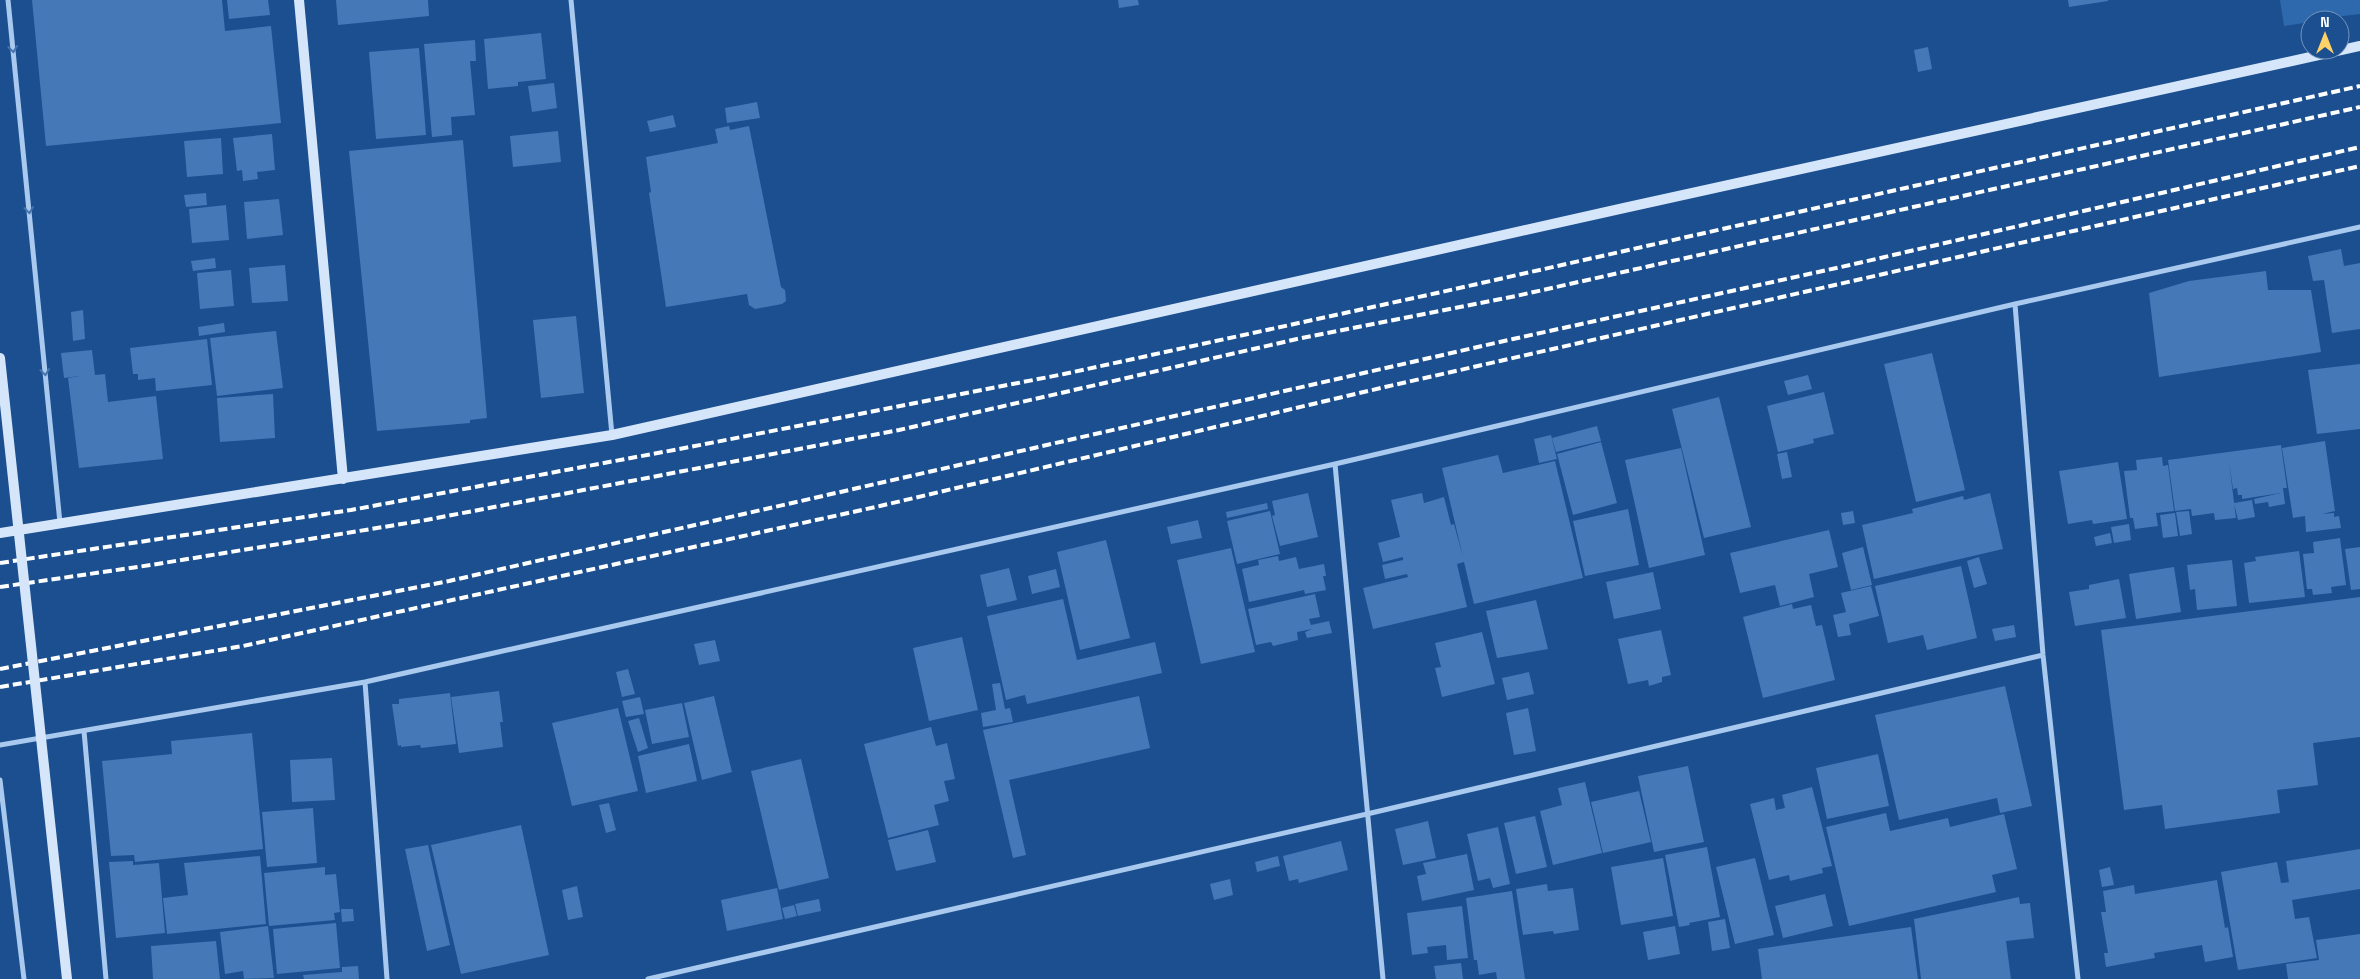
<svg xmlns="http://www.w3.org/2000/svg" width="2360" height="979" font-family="'Space Grotesk',sans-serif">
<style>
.green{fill:#2e69ad}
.building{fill:#4478b7}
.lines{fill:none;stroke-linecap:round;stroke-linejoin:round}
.street{stroke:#a9c9ee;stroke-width:5}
.secondary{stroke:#d6e6fa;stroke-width:10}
.rail{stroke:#fff;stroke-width:4;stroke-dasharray:9 4;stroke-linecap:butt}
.secondary-bridge{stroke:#d6e6fa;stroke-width:10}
.oneway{stroke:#4674ac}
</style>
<rect width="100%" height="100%" fill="#1b4f8f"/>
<path class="green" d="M2280,0H2360V14L2310,20V22L2284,26Z"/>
<path class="building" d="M32,0H222L225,31L271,26L281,123L46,146Z
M227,0H268L270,15L229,19Z
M336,0H428L429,16L338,25Z
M1118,0H1138L1139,5L1119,8Z
M2068,0H2108V1L2069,7Z
M541,33L546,79L518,82V86L488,89L484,39Z
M475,40L476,61H470L475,115L451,117L452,135L432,137L424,44Z
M1928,47L1932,69L1918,72L1914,50Z
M419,48L426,135L376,139L369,52Z
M554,83L557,108L532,112L528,86Z
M757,102L760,118L727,123L725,108Z
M673,115L676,127L650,132L647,121Z
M729,126L730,130L749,126L781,287L785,290L786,301L782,304L755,309L749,305L747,294L666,307L649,193L651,192L646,157L718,143L715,129Z
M558,131L561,162L513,167L510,136Z
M272,134L275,170L257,172L258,179L243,181L242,170L237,171L233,138Z
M221,138L223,174L187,177L184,141Z
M463,140L487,418L470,420V423L377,431L349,151Z
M206,193L207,205L186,207L184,195Z
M279,199L283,235L247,239L244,202Z
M226,205L229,240L192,243L189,209Z
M2341,249L2344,266L2360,263V329L2332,333L2324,280L2313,281L2308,256Z
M215,258L216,268L193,271L191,261Z
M285,265L288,301L252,303L249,268Z
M231,270L234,306L200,309L197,273Z
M2266,271L2268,290H2311L2321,352L2159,377L2149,293L2189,281Z
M83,310L85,339L73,341L71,312Z
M576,316L584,393L541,398L533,320Z
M224,323L225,332L199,336L198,327Z
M276,331L283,388L217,396L210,338Z
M207,339L212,385L156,391L155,378L138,380V374H133L130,348Z
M92,350L95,375L105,374L108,402L156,396L163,459L79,468L68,378L79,376L64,378L61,353Z
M1932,353L1965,490L1916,502L1884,364Z
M2360,364V429L2317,434L2308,370Z
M1808,375L1812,389L1788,395L1784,381Z
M1824,392L1834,434L1813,439L1814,443L1778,452L1767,406Z
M273,394L275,438L220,442L217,398Z
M1719,397L1751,527L1704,538L1672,409Z
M1597,426L1601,441L1556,452L1552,438Z
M1551,435L1557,459L1539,463L1534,439Z
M2325,441L2335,511L2322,514L2334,513V517L2339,516L2341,528L2306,532L2305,516L2293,518L2282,448Z
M1601,442L1617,503L1573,515L1557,454Z
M2281,445L2287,488H2283L2285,504L2269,507L2268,502L2255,504L2254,499L2281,493L2242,499V495H2238L2237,488L2233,489L2229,462L2236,518L2215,520L2214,513L2192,516L2191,509L2175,511L2168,460Z
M1681,448L1705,555L1649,568L1625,460Z
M1787,452L1792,477L1782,479L1777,454Z
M1498,455L1503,473L1555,461L1583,578L1474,604L1464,562L1457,564L1467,607L1373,629L1363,588L1408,577L1407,574L1385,579L1382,565L1403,560V557L1383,562L1378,543L1400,537L1391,500L1422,493L1424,503L1444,497L1451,525L1454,524L1463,557L1442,468Z
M2162,457L2163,466L2168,465L2174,511L2156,513L2158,526L2135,529L2133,518H2130L2124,471L2137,470L2136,460Z
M2118,462L2127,519L2093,524L2092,520L2068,524L2059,471Z
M1308,493L1318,537L1280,546L1272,516L1275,515L1272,501Z
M1990,493L2003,549L1874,579L1862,525L1913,513L1912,509L1963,496L1964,500Z
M2252,500L2255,517L2238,520L2234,503Z
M1267,503L1268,509L1227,518L1226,512Z
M1628,509L1639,565L1585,576L1573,521Z
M1270,511L1280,554L1237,564L1227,521Z
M1853,511L1855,523L1843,525L1841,513Z
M2189,511L2192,534L2180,536L2176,512Z
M2175,513L2178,536L2163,538L2160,515Z
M1198,520L1202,538L1171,544L1167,527Z
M2129,524L2131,540L2114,543L2111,527Z
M1829,530L1838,567L1809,574L1814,597L1780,606L1775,585L1740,593L1730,553Z
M2110,533L2112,543L2096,546L2094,537Z
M2340,538L2346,585L2331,587L2332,593L2313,595L2312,589H2307L2303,554L2314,553L2313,542Z
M1106,540L1130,638L1080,650L1057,552Z
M1863,547L1872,585L1851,590L1842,553Z
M2360,547V589L2351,590L2345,549Z
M1231,548L1255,652L1201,664L1177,560Z
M2299,551L2305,597L2249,603L2244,563L2256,561L2255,557Z
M1278,556L1279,561L1296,557L1299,569L1324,564L1326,576H1323L1326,590L1305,594L1304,590L1249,602L1242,569L1259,565L1258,560Z
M1979,557L1987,584L1974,588L1967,561Z
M2232,560L2237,606L2197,610L2195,589L2190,590L2187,565Z
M1961,566L1977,638L1927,650L1923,635L1888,643L1875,586Z
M2174,567L2181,612L2136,619L2129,574Z
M1009,568L1017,600L987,607L980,575Z
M1056,569L1060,587L1032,594L1028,576Z
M1653,572L1661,609L1614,619L1606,582Z
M2119,579L2126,618L2075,626L2069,592L2089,589V585Z
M1871,586L1879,616L1849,624L1851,635L1838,637L1833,615L1846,612L1841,593Z
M1315,594L1320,617L1309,619L1311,625L1329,621L1332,633L1307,638L1305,632L1312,629L1297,632L1298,640L1273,646L1271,642L1256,645L1248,609Z
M2360,597V737L2313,743L2318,785L2277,790L2280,813L2165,829L2162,805L2124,810L2101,630Z
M1063,599L1077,660L1155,642L1162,673L1027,704L1025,695L1006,700L987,616Z
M1536,600L1548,649L1497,658L1486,611Z
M1792,604L1793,609L1811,605L1816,626L1822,625L1835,680L1763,698L1743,617Z
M2014,625L2016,637L1995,641L1992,629Z
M1661,630L1671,675L1662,677V682L1649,686L1648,680L1628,684L1618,639Z
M1482,632L1495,684L1442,697L1435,668L1441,667L1435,643Z
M962,637L978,710L929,721L913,648Z
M715,640L720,661L699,665L694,644Z
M628,669L635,694L622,697L616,672Z
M1529,672L1534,694L1507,700L1502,678Z
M1000,683L1005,709L1010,708L1013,722L983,727L981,713L996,710L992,684Z
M2005,686L2032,806L2000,813L1997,798L1899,820L1875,715Z
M499,691L503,722H500L503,747L459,753L451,697Z
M450,693L456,744L421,748L420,745L401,747V745L398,746L392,704H399V699Z
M714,696L732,772L702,780L684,703Z
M1139,696L1150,748L1009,780L1026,855L1013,858L983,730Z
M640,697L644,714L626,717L622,701Z
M682,703L689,737L652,744L645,710Z
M618,708L638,791L572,806L552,723Z
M1528,708L1536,751L1514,755L1506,713Z
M639,718L648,748L638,752L628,721Z
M931,727L936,746L947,743L955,779L944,781L949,801L934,805L939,825L888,838L864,744Z
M252,733L263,849L135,862L134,855L111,856L102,761L172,754L171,741Z
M689,744L697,781L646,793L638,756Z
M1878,754L1889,806L1827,819L1816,768Z
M332,758L335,800L292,802L290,760Z
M801,759L829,878L779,890L751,771Z
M1688,766L1704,842L1654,852L1638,776Z
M1585,782L1602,853L1553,865L1540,811L1562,805L1558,788Z
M1812,787L1832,866L1822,868L1823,873L1790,881L1789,875L1769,880L1750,804L1774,798L1776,810L1785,808L1782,795Z
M1639,791L1651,842L1603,853L1591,802Z
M609,803L616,830L606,833L599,805Z
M313,808L317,863L267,867L262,812Z
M1886,813L1890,831L1948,818L1950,827L2004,814L2017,869L1992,875L1996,892L1849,926L1826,827Z
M1535,816L1547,867L1516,874L1504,823Z
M1428,821L1436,858L1403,865L1395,829Z
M521,825L549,955L461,974L431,845Z
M1498,827L1510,884L1493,888L1490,878L1478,881L1467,834Z
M928,830L936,862L896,871L888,840Z
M1341,841L1348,870L1299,883L1298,879L1289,881L1283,856Z
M428,845L450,945L427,951L405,849Z
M1707,847L1720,917L1689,923L1690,925L1679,927L1665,855Z
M2360,849V889L2292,900L2295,919L2309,917L2317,958L2238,970L2221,872L2277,862L2281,883L2289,882L2291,897L2286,861Z
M1467,854L1474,890L1422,901L1417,876L1426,874L1423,863Z
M260,856L266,924L167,934L163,898L188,895L184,863Z
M1278,856L1280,866L1257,872L1255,862Z
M1663,858L1673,916L1621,925L1611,867Z
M1755,858L1774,935L1735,944L1716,867Z
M133,861V865L159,863L165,933L116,938L109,862Z
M325,867V875L336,874L340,912L334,913L335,920L269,926L264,873Z
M2110,867L2114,885L2102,887L2099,870Z
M1230,879L1233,895L1214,900L1210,884Z
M2217,880L2225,928L2228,927L2233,957L2205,962L2202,945L2154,953L2155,958L2106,967L2104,953H2108L2101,912H2106L2103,891L2134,885L2135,894Z
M1547,884L1548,891L1573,888L1579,930L1554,934L1553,931L1523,935L1516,889Z
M577,886L583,917L568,920L562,890Z
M777,888L783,919L727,931L721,900Z
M1512,891L1525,979H1497L1496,972L1479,975L1477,960H1474L1466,898Z
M1825,894L1833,926L1783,938L1775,906Z
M2019,897L2020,904L2030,903L2034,938L2006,941L2011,979H1921L1914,919Z
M819,899L821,911L798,916L795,904Z
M794,905L797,916L785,919L782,908Z
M1462,906L1468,958L1447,960L1446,945L1427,947L1428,953L1412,955L1407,913Z
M341,909H353L354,921L342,922Z
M1725,919L1730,948L1712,951L1708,922Z
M336,923L340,968L277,974L273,929Z
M268,926L274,978L244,979L243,971L225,974L220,932Z
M1675,926L1680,954L1648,960L1643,932Z
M1911,927L1918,979H1762L1758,949Z
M2360,934V979H2288L2286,964L2319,960L2316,940Z
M216,941L220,979H153L151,946Z
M1461,963L1463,979H1436L1434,966Z
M358,966L359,979H304L303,975L342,972V967Z"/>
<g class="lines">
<path class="street" d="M8,0L60,523
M571,0L612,435
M2015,304L2043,655L2078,979
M1335,464L1383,979
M365,682L387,979
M84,731L106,979
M0,745L365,682L1335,464L2015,304L2360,227
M0,780L24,979
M648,979L1367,814L2043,655"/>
<path class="secondary" d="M299,0L343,479
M0,533L612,435L1624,208L2360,46"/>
<path class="rail" d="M0,563L351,510L690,447L1064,374L1437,293L2360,86
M0,587L151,565L426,520L899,430L1297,339L1516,296L2360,107
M0,669L449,581L1513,339L1850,265L2360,147
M0,687L243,646L880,506L1385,387L2360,166"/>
<path class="secondary-bridge" d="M0,358L67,979"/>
</g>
<defs><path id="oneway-chevron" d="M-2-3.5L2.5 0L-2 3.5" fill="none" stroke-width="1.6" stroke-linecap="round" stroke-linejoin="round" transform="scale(1.25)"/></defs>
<g class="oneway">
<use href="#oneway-chevron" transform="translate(13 49) rotate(84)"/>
<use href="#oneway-chevron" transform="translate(29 210) rotate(84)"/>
<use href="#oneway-chevron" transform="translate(45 372) rotate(84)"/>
</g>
<g transform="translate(2325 35)"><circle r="24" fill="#1b4f8f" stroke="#7695bc"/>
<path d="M0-4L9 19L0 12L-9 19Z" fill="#ffd166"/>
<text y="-8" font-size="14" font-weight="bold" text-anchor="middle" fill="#ffffff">N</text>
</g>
</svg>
